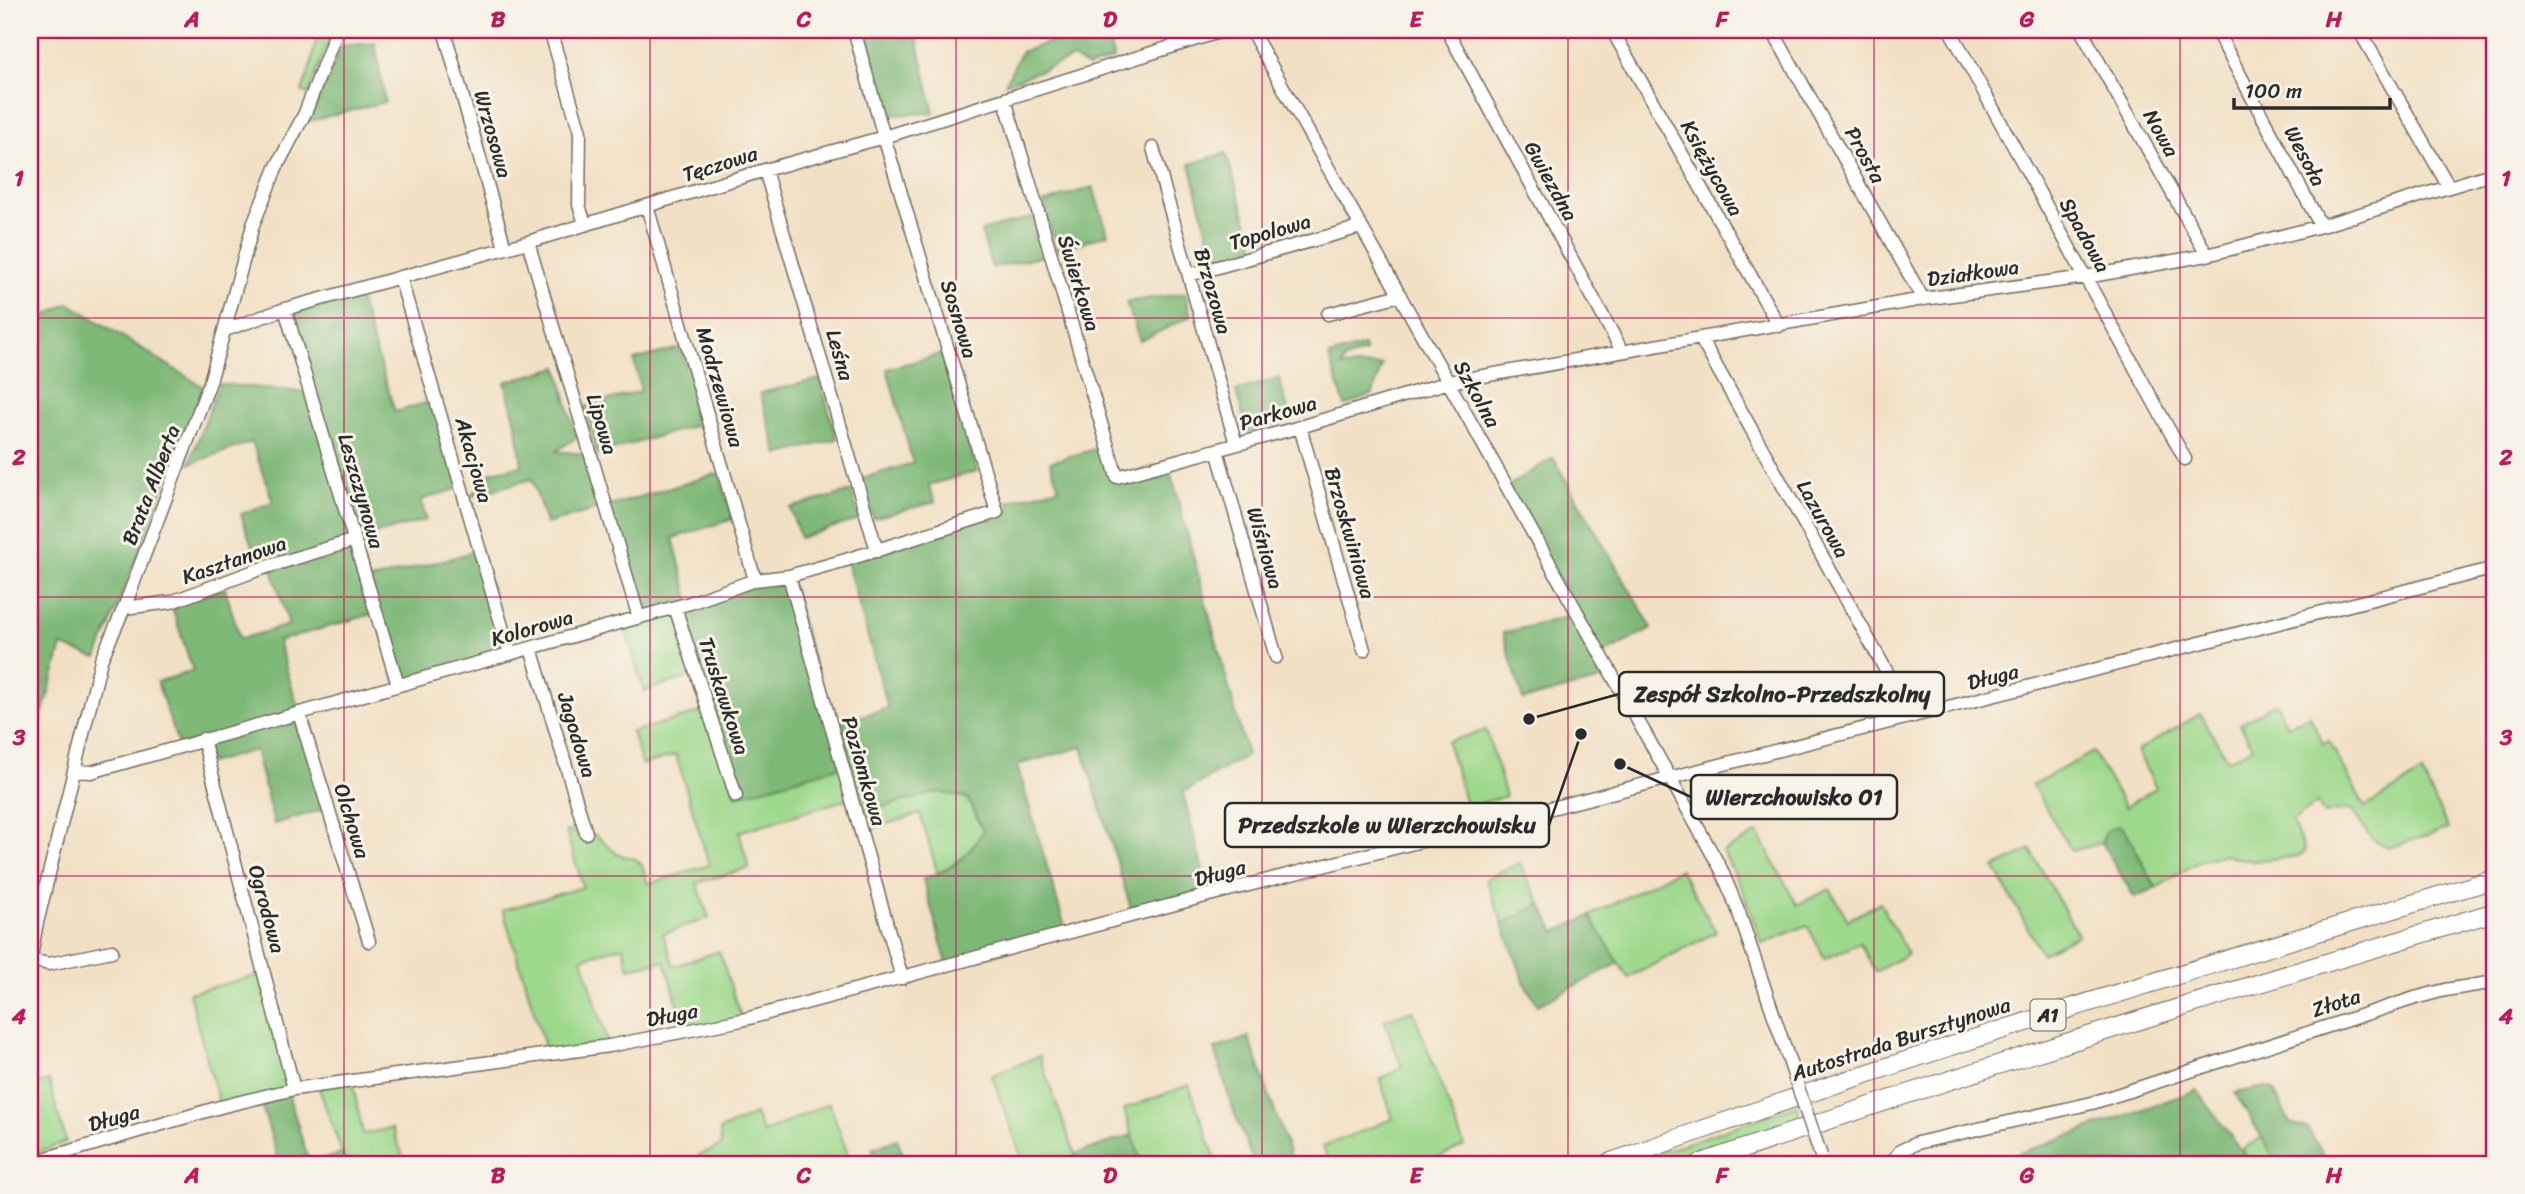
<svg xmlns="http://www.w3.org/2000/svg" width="2525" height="1194" font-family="Sriracha,sans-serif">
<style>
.green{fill:#9dd88b;stroke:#64825b;stroke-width:2}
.forest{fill:#7eb877;stroke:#547251;stroke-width:2}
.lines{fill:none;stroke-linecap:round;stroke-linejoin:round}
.minor-casing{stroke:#716a61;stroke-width:15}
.highway-casing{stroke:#716a61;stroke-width:20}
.minor{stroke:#fff;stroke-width:12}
.highway{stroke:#fff;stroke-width:18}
.minor-bridge-casing{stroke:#716a61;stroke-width:15;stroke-linecap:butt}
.minor-bridge{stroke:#fff;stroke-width:12}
.grid{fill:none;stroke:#c2185b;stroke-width:2;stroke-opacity:0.55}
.labels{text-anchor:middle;stroke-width:6;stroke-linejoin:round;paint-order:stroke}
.shield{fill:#f7f3e8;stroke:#686764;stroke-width:2}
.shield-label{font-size:19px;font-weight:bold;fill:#2b2b2b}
.street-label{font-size:21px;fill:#2b2b2b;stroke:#f7f3e8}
.leader{fill:none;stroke:#2b2b2b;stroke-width:2.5}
.callout-dot{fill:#2b2b2b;stroke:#f7f3e8;stroke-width:2.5}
.callout{fill:#f7f3e8;stroke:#2b2b2b;stroke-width:2.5}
.callout-label{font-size:23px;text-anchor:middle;font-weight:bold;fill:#2b2b2b}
.neatline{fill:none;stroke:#c2185b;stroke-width:2.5}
.grid-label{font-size:23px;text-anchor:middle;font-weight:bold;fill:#c2185b}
</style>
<rect width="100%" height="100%" fill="#f7f3e8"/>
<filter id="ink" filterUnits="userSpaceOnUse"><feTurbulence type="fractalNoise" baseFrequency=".0143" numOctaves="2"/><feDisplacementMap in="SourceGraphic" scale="14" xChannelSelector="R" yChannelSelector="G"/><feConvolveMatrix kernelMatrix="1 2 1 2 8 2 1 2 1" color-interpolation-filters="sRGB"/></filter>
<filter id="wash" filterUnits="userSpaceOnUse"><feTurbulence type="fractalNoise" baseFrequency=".00686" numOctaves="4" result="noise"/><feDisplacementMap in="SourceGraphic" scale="28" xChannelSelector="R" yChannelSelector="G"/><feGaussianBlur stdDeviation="1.57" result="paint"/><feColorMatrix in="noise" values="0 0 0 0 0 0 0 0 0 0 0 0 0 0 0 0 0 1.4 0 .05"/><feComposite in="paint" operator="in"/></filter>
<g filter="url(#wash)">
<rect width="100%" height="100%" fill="#f2e0c4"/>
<path class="green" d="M318,30H333L308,94L302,91L311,66Z
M675,607L697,675L644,691L623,622Z
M2276,703L2287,726L2310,716L2323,744L2329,741L2365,807L2422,773L2448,829L2388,848L2370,837L2351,809L2324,814L2317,803L2292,821L2305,851L2299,856L2252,861L2222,855L2202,860L2156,888L2127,833L2105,832L2102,843L2072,851L2032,785L2093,752L2125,807L2156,788L2137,751L2200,714L2228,760L2253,747L2240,724Z
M708,710L842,766L851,798L739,832L749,868L697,883L709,918L663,934L674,966L719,951L742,1020L686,1032L665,961L629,968L623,946L582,958L609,1046L547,1054L503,910L583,887L566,831L596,835L617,854L635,859L642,865L648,884L709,865L676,755L642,765L632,732Z
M1486,730L1506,796L1467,807L1447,742Z
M938,792L967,798L983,831L970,853L938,874L920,814L861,832L856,814Z
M1758,833L1797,905L1830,889L1848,920L1880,903L1908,954L1875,972L1860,943L1825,959L1807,925L1762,944L1743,891L1723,852Z
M2030,849L2078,935L2042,954L1995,868Z
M1519,863L1541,904L1503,924L1486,879Z
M1680,869L1716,932L1628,978L1590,916Z
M264,974L294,1089L220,1107L189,993Z
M1413,1010L1464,1146L1423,1164H1329L1323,1146L1393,1119L1380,1080L1402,1067L1384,1020Z
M1039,1056L1075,1154L1078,1164H1024L992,1075Z
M352,1080L363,1134L392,1128L406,1164H346L318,1085Z
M49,1081L66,1142L30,1155V1086Z
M1189,1085L1217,1164H1142L1124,1109Z
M829,1103L850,1160L841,1164H702L699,1155L721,1146L720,1130L755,1114L763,1133Z
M1797,1105L1802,1122L1679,1164H1626Z
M2263,1137L2278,1164H2251L2242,1149Z"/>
<path class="forest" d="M864,30H915L934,113L891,115L881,95L861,31Z
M1057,30H1105L1114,59L1088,67L1073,58L1005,84L1021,52L1059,39Z
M375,43L385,102L309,121L342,46Z
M1226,153L1255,248L1214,259L1190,164Z
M1093,187L1108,234L1057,250L1043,203Z
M1033,217L1043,256L992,268L981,231Z
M1185,293L1191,316L1140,341L1126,302Z
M358,295L395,412L436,400L462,487L421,500L426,520L355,540L368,581L480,550L510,654L398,685L376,613L278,641L328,808L274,824L255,750L209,763L203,740L179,747L157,682L193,671L172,607L225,588L240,639L289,625L271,566L260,569L241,514L273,502L252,442L189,464L219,384L311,393L287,314Z
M69,303L203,387L97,658L62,646L33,747L30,746V324Z
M1364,346L1365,352L1345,359L1341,367L1382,365L1373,394L1345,406L1329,356Z
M680,348L704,423L597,454L584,407L641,391L634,360Z
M941,354L977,471L929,485L935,502L873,518L860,479L913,463L887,369Z
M558,367L576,438L556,451L584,454L601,508L546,524L532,479L471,496L491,472L522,466L517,427L505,382Z
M1279,378L1291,420L1248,433L1236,391Z
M820,379L837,439L778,455L760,393Z
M1102,447L1111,479L1168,463L1247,755L1183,793L1209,895L1133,915L1082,747L1017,765L1067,934L948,967L923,879C954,869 967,858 983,831L968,798L938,792L856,814L842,766L736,796L676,608L639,618L607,507L719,473L733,519L673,538L690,603L789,576L831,725L888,708L846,560L1009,508V501L1059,488L1050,462Z
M1553,458L1652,628L1602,655L1613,677L1523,700L1503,633L1578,614L1507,487Z
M852,491L859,519L800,538L790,508Z
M2120,826L2127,833L2156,888L2134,897L2102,843C2105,832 2108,827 2120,826Z
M1541,904L1555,932L1590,916L1619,963L1538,1005L1525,984L1503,924Z
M1249,1037L1293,1164H1254L1231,1104L1215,1049Z
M2265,1087L2273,1089L2290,1123L2307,1128L2329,1164H2278L2235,1093Z
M287,1090L309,1162L342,1154L346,1164H280L259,1097Z
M2197,1090L2251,1164H1989Z
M1132,1135L1142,1164H1079L1075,1154Z
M897,1139L907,1164H879L872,1149Z"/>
</g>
<g filter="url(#ink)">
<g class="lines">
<g class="minor-casing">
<path id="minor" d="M444,30L505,248
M550,30L580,132L579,205L585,224
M1251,30L1721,869L1738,910L1791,1066
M1447,30L1622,351
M1612,30L1779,326
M1772,30L1923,299
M1950,30L2185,459
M2081,30L2207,255
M2216,30L2321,226
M2359,30L2449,187
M1005,100L1117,477L1300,427L1449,382L1923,299L2086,277L2207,255L2321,226L2495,173
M1153,148L1236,444
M765,170L877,551
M647,206L755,580
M528,242L639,618
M1189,275L1361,227
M400,277L510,654
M285,309L398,685
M1328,314L1400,295
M225,330L285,309L528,242L765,170L884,137L1225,30
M1701,339L1912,717
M1300,427L1364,650
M1217,450L1276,657
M789,576L902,978
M675,607L736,796
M124,608L171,602L260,569L355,540
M531,648L586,833
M299,713L369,941
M203,739L294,1089
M74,771L91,772L690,603L755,580L789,576L846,560L997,512L884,137L854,30
M30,960L49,964L112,951
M30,963L36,927L101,660L124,608L210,382L253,225L276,168L305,113L337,30
M30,1163L220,1107L294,1089L609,1046L742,1020L1209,895L2495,568
M1891,1164L1900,1151L1917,1143L2092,1103L2415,998L2445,990L2495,982"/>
</g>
<g class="highway-casing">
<path id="highway" d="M1606,1164C1898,1058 2197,968 2495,879
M1699,1164C1962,1073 2228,992 2495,912"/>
</g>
<use href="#minor" class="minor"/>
<use href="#highway" class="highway"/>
<g class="minor-bridge-casing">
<path id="minor-bridge" d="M1791,1066L1821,1156"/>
</g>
<use href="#minor-bridge" class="minor-bridge"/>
</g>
</g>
<path class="grid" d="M344,30V1164M650,30V1164M956,30V1164M1262,30V1164M1568,30V1164M1874,30V1164M2180,30V1164M30,318H2495M30,597H2495M30,876H2495"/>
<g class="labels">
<rect class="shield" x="2030.5" y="999.5" width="35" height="31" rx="5"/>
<g class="shield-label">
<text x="2048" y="1022">A1</text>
</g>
<g class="street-label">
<text transform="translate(2161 133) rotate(61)" y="7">Nowa</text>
<text transform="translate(493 134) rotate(74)" y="7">Wrzosowa</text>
<text transform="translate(1865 155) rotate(61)" y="7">Prosta</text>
<text transform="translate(2305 156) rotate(62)" y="7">Wesoła</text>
<text transform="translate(720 164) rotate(-17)" y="7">Tęczowa</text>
<text transform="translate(1712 168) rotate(61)" y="7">Księżycowa</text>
<text transform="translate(1551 181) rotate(61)" y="7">Gwiezdna</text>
<text transform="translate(1270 232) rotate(-16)" y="7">Topolowa</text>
<text transform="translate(2085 235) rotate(61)" y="7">Spadowa</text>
<text transform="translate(1973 273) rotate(-8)" y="7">Działkowa</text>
<text transform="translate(1079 283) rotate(73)" y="7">Świerkowa</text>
<text transform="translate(1213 291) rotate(74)" y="7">Brzozowa</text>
<text transform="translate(959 319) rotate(73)" y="7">Sosnowa</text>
<text transform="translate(840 355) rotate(74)" y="7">Leśna</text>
<text transform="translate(720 387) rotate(74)" y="7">Modrzewiowa</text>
<text transform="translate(1477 394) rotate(61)" y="7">Szkolna</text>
<text transform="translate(1278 413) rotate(-16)" y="7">Parkowa</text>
<text transform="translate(602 424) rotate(73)" y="7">Lipowa</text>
<text transform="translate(474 460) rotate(74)" y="7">Akacjowa</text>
<text transform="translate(151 485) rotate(-69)" y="7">Brata Alberta</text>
<text transform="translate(361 491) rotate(74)" y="7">Leszczynowa</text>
<text transform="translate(1823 519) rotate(61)" y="7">Lazurowa</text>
<text transform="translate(1350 533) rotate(74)" y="7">Brzoskwiniowa</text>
<text transform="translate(1265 548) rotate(74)" y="7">Wiśniowa</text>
<text transform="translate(234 560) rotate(-19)" y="7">Kasztanowa</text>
<text transform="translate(532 628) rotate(-16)" y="7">Kolorowa</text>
<text transform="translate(1993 677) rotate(-14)" y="7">Długa</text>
<text transform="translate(724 696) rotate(72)" y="7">Truskawkowa</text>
<text transform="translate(577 735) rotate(73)" y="7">Jagodowa</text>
<text transform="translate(864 771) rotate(74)" y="7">Poziomkowa</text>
<text transform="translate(352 821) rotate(73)" y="7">Olchowa</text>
<text transform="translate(1220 873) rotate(-15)" y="7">Długa</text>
<text transform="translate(267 909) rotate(75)" y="7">Ogrodowa</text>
<text transform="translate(2336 1003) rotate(-18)" y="7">Złota</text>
<text transform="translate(672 1015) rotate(-11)" y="7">Długa</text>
<text transform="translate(1901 1039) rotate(-18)" y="7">Autostrada Bursztynowa</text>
<text transform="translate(114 1118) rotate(-16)" y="7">Długa</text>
</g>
</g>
<path class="leader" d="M1529 719L1619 694M1620 764L1691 797M1581 734L1549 825"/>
<g class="callout-dot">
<circle cx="1529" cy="719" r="7"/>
<circle cx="1620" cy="764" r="7"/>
<circle cx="1581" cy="734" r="7"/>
</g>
<g class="callout">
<rect x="1619" y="672" width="325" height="44" rx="7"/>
<rect x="1691" y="775" width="206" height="44" rx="7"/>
<rect x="1225" y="803" width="324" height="44" rx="7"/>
</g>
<g class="callout-label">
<text x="1782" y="702">Zespół Szkolno-Przedszkolny</text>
<text x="1794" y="805">Wierzchowisko 01</text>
<text x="1387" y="833">Przedszkole w Wierzchowisku</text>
</g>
<rect width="2525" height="1194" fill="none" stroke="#f7f3e8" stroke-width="77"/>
<path d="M2234 98v10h156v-10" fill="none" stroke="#2b2b2b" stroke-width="3.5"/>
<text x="2245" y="98" font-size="21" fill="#2b2b2b" stroke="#f7f3e8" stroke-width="5" paint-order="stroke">100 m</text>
<rect x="38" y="38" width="2448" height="1118" class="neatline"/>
<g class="grid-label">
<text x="192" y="27">A</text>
<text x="498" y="27">B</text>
<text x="804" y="27">C</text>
<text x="1110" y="27">D</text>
<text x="1416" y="27">E</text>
<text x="1722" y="27">F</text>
<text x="2027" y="27">G</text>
<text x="2334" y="27">H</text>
<text x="19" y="186">1</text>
<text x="2506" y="186">1</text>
<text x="19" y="465">2</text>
<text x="2506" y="465">2</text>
<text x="19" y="745">3</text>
<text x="2506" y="745">3</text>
<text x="19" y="1024">4</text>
<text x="2506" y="1024">4</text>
<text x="192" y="1183">A</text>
<text x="498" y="1183">B</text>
<text x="804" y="1183">C</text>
<text x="1110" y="1183">D</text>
<text x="1416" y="1183">E</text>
<text x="1722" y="1183">F</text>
<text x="2027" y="1183">G</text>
<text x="2334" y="1183">H</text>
</g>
</svg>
